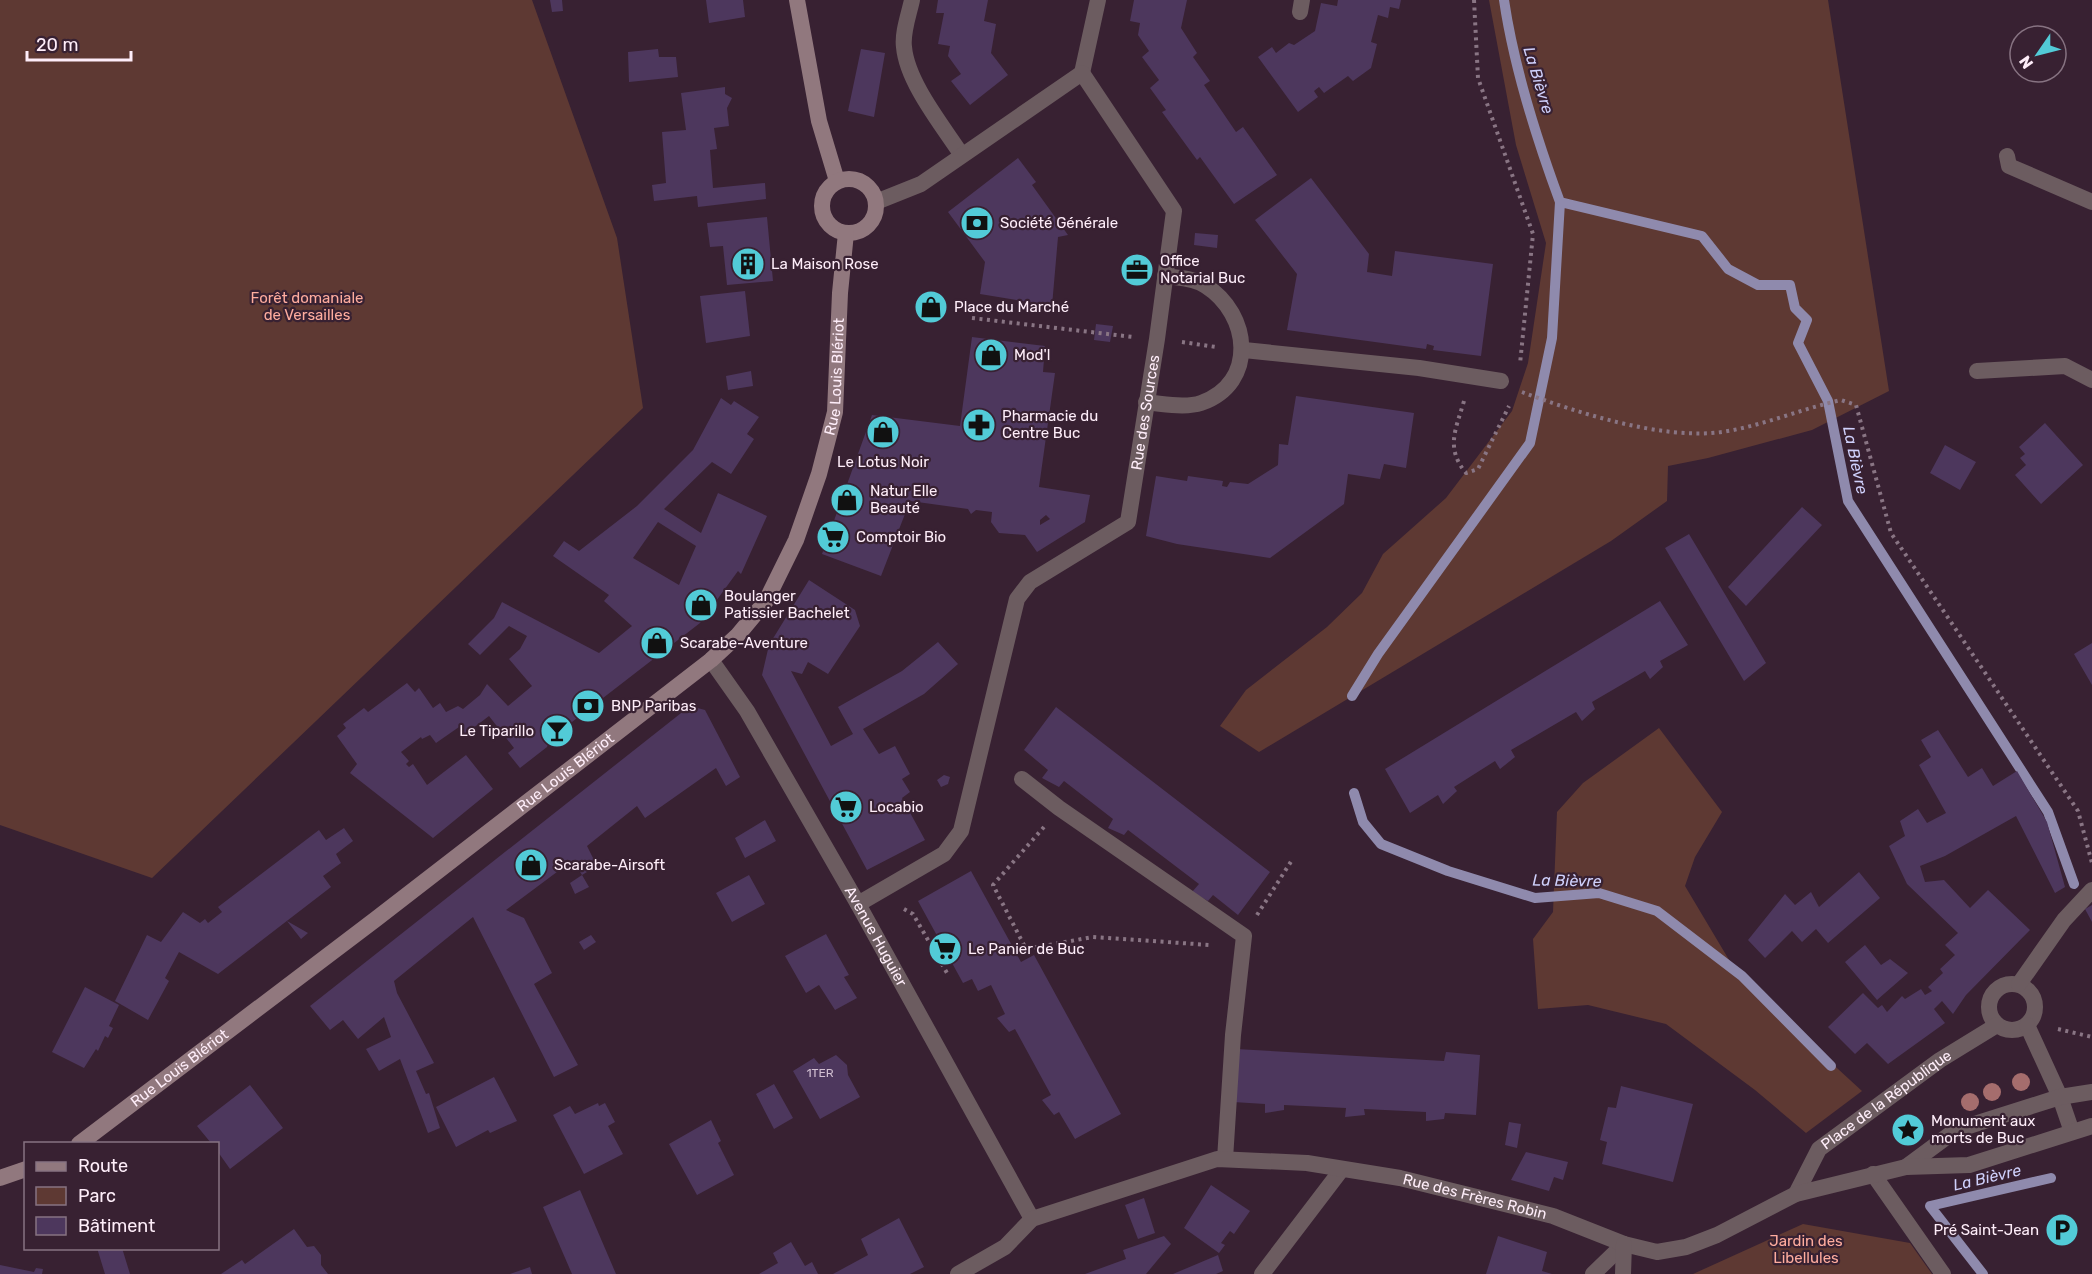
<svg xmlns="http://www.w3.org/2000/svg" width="2092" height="1274" font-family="Rubik,sans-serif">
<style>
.green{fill:#5e3933}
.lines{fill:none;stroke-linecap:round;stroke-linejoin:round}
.stream{stroke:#8f8aad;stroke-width:10}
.building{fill:#4d375d;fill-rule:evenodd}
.path{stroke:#897584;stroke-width:4;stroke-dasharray:3 4.5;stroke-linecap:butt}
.service{stroke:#6c5c60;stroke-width:16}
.minor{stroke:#6c5c60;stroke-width:16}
.secondary{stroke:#91787e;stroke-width:16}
.tree{fill:#a56d6d}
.labels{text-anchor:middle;stroke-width:4.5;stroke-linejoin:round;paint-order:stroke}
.number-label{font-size:12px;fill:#d2c0d2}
.poi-label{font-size:15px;fill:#feedf9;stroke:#382132;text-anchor:start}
.park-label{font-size:15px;fill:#feac9e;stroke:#382132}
.street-label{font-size:15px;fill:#feedf9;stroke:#382132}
.water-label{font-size:16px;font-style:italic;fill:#cfd0fb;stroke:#382132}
</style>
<rect width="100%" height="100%" fill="#382132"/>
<path class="green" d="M0,0H532L617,238L643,408L152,878L0,825Z
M1489,0H1828L1889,391L1812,430L1708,458L1668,466L1667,501L1611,541L1259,752L1220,726L1246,690L1327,627L1362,593L1383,554L1446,498L1512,411L1528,363L1546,243L1516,145Z
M1659,728L1722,812L1695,857L1685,886L1741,980L1862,1091L1806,1133L1755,1090L1666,1024L1588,1005L1538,1009L1533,939L1553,912L1557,812L1583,783Z
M1803,1224L1910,1243L1932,1274H1693Z"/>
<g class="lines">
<path class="stream" d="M1504,0C1514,68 1536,137 1560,202L1702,236L1728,269L1758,285H1790L1795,308L1807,320L1798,343L1828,401L1848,501L2048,812L2074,884
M1352,696L1378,654L1530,443L1552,338L1560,202
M1354,793L1363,822L1381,844L1448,871L1535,898L1599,893L1657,911L1742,976L1831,1066
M1983,1274L1930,1206L2051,1178"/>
</g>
<path class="building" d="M550,0H562L563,11L552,12Z
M706,0H743L745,17L709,23Z
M938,0H988L984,21L996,24L991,53L1008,75L970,105L951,81L961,74L948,56L950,46L938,44L944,13H936Z
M1134,0H1187L1181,28L1197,53L1193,57L1210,81L1204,85L1236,132L1243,127L1277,175L1234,204L1200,157L1197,160L1162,112L1166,110L1150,88L1159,80L1142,57L1149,51L1138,35L1140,23L1130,21Z
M1338,0H1401L1399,9L1390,7L1388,18L1378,15L1371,42L1377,44L1371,68L1353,81L1348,76L1324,93L1319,87L1314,91L1318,97L1298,112L1258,57L1272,47L1276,53L1289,43L1294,45L1315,31L1321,3L1337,6Z
M658,49L659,57H676L678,77L629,82L628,52Z
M861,49L885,53L874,117L848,111Z
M725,87V94L732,98L727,108L729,126L714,128L717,149L710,150L713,188L765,183L766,199L698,207L697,196L654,201L652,185L666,183L662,132L686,130L681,93Z
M1018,158L1036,182L1032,185L1068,235L1058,237L1052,306L980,294L985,262L948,212Z
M1311,178L1369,254L1367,272L1392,276L1395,251L1493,264L1481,356L1433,350L1434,346L1427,344L1426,349L1287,330L1297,274L1255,220Z
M767,217L773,281L727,285L723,246L710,247L707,223Z
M1195,233L1218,235L1217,248L1194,245Z
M745,291L750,336L706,343L700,296Z
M1096,324L1113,326L1110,342L1094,340Z
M972,337L1045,346L1043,372L1055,373L1039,487L1090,495L1085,522L1037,552L1025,535L999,533L991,522L992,512L976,510L971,514L968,509L910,501L881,576L822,554L872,415L960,426ZM1046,515L1050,519L1040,525V520Z
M751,371L753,386L728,390L726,376Z
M1296,396L1414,413L1406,468L1384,464L1380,479L1348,474L1344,504L1270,558L1177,544L1146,536L1156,476L1187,481L1188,476L1223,481L1222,486L1227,487L1230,482L1248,484L1278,465L1279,444L1288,445Z
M721,398L731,405L734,401L759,417L747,434L754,439L731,474L712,462L664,509L701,533L718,493L767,516L741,574L738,571L700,623L550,739L547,747L520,768L508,753L514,748L489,716L464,735L459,727L436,743L430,735L422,739L421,737L401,752L409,761L406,764L409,767L413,764L427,785L466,755L493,789L433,838L350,773L357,764L337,736L346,728L343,724L364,708L368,712L407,683L415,692L419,688L433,708L440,703L446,712L458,706L463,709L480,695L487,684L508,706L532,686L509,659L520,649L527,636L509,626L480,655L468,644L494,618L502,602L599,653L632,626L604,601L609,595L553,556L564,541L579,551L637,506L693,450ZM658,522L696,546L679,585L633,558Z
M2045,423L2083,465L2041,504L2015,475L2026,465L2020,458L2025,454L2019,447Z
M1945,445L1976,462L1960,490L1930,473Z
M1802,507L1822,525L1746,606L1728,587Z
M1689,534L1766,663L1744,681L1665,548Z
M809,580L855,610L860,626L828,674L808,662L802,674L791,671L831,746L853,734L838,707L902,671L938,642L958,664L924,694L863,729L879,754L895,746L910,774L902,779L910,792L902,798L925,840L867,870L762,675L769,645Z
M1660,601L1688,645L1660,661L1663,667L1650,679L1645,671L1592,702L1595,709L1582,721L1576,712L1511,750L1515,757L1500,769L1495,761L1454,787L1457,791L1443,804L1438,795L1410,813L1385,769Z
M2092,643V685L2074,654Z
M690,706L705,710L740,777L726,786L716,768L645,818L637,806L587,846L597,866L582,875L573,860L506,910L524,918L552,973L534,984L578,1065L554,1077L473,917L394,981L397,993L434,1063L416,1071L426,1094L429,1093L440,1128L428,1133L400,1059L379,1071L366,1049L391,1037L384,1017L358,1039L343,1020L330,1030L310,1006Z
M1056,707L1270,872L1238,915L1213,895L1208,901L1192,892L1199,884L1128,830L1124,835L1108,828L1113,819L1064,781L1059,787L1042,778L1048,770L1024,750Z
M1938,730L1968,777L1982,768L1993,786L2017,771L2047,822L2065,887L2055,893L2016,816L1945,856L1920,866L1925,882L1944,880L1970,908L1988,890L2030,930L1966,995L1953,1014L1942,1001L1934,1009L1945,1023L1888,1064L1867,1043L1855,1054L1828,1027L1863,993L1878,1008L1882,1005L1887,1012L1902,996L1905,999L1921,989L1925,995L1932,991L1928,987L1943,973L1940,969L1955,955L1945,945L1958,933L1907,884L1889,846L1905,836L1900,821L1918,809L1927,823L1946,813L1919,765L1931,757L1921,740Z
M944,775L950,777L948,784L941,787L937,780Z
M765,820L776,841L745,858L735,838Z
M344,828L353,841L336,854L341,863L323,876L331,887L218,974L179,952L165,978L169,981L148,1020L115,1001L147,935L161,942L183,912L200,923L205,919L208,923L222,912L218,907L319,830L326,840Z
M971,871L1021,962L1034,955L1121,1114L1075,1139L1059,1112L1054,1115L1042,1100L1051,1095L1015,1029L1009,1032L997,1018L1005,1014L991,985L978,991L972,979L963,983L918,901Z
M1859,872L1880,898L1828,943L1816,929L1802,942L1792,931L1765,958L1748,940L1785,894L1795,905L1811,892L1819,907Z
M582,875L589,887L575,894L570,883Z
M749,875L765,904L732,922L716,893Z
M2092,905V922L2085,909Z
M287,921L308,933L301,939Z
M826,934L849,975L844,977L857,998L835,1010L819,985L806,993L785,956Z
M591,935L596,942L584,950L579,942Z
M1865,945L1881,965L1890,959L1908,973L1877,1000L1845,962Z
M85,987L119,1005L109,1026L113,1028L108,1038L105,1036L98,1051L96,1049L84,1068L52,1052Z
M1236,1049L1444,1061L1446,1052L1480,1055L1476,1115L1445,1113L1444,1119L1426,1121V1112L1364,1109L1365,1115L1345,1117L1346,1108L1284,1105V1110L1265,1113V1104L1233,1102Z
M836,1055L847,1065L848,1075L860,1097L820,1119L793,1071L814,1058L819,1064Z
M494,1077L517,1121L490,1133L488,1130L456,1147L436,1107Z
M774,1084L793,1118L774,1129L756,1094Z
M250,1085L283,1128L230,1169L218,1152V1143H211L197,1126Z
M1621,1086L1693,1104L1673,1182L1602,1164L1607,1142L1600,1140L1608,1107L1616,1108Z
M598,1103L599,1106L605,1103L615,1122L608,1126L623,1154L584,1174L553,1115L570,1106L575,1114Z
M711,1120L721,1141L718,1143L734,1175L697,1195L669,1144Z
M1509,1122L1521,1124L1517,1148L1505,1145Z
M1526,1152L1568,1162L1563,1180L1554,1177L1549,1191L1511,1180Z
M1211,1185L1250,1211L1234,1234L1230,1231L1221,1243L1225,1245L1219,1253L1184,1228Z
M580,1190L616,1274H572L543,1207Z
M1144,1198L1155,1233L1138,1239L1125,1205Z
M899,1218L924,1267L910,1274H833L868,1255L861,1239Z
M294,1229L307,1247L314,1246L321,1255V1265L328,1274H221L242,1260L245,1264Z
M1164,1236L1171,1244L1146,1274H1085L1126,1259L1123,1250Z
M1498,1236L1547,1252L1542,1271L1552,1274H1486Z
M791,1242L805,1266L812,1262L818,1274H759L778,1263L773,1253Z
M97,1248H122L130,1274H105Z
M1218,1255L1223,1271L1216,1274H1173Z
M0,1265L34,1272L36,1268L43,1269L42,1274H0Z
M530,1267L532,1274H510Z"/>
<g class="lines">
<path class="path" d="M1474,0L1478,78L1533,234L1520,364
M972,318L1133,337
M1182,342L1216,347
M1522,392C1578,413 1662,440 1722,432C1762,426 1801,409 1841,400L1856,405L1891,533L2078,811L2092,863
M1464,401C1456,429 1445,448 1466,473L1478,469L1509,406
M1044,827L993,885L1026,949L1093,937L1210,945
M904,909L913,914L947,973
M1257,915L1292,860
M2058,1029L2092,1037"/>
<path class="service" d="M2007,156L2009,166L2092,202
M1977,371L2065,366L2092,380
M1022,779L1059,808L1244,936L1233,1035L1225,1159
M1262,1274L1342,1169
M1593,1274L1624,1244"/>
<g class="minor">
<path d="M912,0C909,14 902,33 904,47C907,82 942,125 961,154"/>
<path d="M1300,12L1302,0"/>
<path d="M1082,73L1098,0"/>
<path d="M1244,350L1419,368L1501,381"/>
<path d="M1146,402C1162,404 1186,408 1201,403C1258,383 1250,314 1206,286C1195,278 1178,278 1165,276"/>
<path id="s1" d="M711,660L747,711L858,904L1032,1219"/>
<path id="s2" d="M858,904L944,854L961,831L1017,599L1030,582L1128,522L1157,339L1174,211L1082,73L921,184L876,202"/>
<circle cx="2012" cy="1007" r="23"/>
<path d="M2019,984L2064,920L2092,890"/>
<path d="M2027,1025L2060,1097L2072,1132"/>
<path d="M1906,1167L1956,1130L2060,1097L2092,1092"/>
<path d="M1873,1174L1943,1274"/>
<path id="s3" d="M1796,1194L1819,1149L1940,1060L1997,1025"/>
<path id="s4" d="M958,1274L1005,1247L1032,1219L1217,1159L1307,1163L1400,1178L1553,1216L1624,1244L1657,1252L1686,1247L1717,1235L1796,1194L1906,1167L1969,1165L2092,1126"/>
<path d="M1623,1274L1624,1244"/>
</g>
<g class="secondary">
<path d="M797,0L819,121L837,181"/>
<circle cx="849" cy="206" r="27"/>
<path id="s5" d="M79,1144L376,919L711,660L737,636L766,601L796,540L819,474L835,412L840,293L846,233"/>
<path d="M0,1178L26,1169"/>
</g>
</g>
<g class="tree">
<circle cx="2021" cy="1082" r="9"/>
<circle cx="1992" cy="1092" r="9"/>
<circle cx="1970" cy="1102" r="9"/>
</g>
<defs>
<g id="bank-disc" transform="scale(1.725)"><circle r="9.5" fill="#52cbd7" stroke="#382132"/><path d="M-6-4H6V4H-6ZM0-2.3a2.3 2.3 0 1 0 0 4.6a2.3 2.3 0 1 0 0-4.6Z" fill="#111"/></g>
<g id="building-disc" transform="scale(1.725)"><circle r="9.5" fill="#52cbd7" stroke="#382132"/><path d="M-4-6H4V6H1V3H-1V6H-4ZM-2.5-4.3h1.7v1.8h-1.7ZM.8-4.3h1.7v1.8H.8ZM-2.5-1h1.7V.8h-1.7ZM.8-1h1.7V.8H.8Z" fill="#111"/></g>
<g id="office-disc" transform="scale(1.725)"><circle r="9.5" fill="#52cbd7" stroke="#382132"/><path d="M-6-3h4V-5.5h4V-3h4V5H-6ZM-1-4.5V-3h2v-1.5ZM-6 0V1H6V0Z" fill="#111"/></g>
<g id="shop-disc" transform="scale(1.725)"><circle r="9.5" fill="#52cbd7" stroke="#382132"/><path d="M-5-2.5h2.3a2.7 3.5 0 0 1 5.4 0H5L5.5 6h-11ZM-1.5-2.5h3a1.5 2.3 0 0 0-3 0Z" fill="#111"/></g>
<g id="pharmacy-disc" transform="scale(1.725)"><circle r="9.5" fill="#52cbd7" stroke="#382132"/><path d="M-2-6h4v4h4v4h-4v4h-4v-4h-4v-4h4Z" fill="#111"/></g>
<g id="supermarket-disc" transform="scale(1.725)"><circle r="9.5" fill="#52cbd7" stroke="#382132"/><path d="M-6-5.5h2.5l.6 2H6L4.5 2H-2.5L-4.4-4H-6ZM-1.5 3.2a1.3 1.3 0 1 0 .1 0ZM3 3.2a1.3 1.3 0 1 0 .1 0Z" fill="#111"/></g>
<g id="bar-disc" transform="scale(1.725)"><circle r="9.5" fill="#52cbd7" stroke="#382132"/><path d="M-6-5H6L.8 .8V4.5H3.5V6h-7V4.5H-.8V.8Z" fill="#111"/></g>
<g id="sight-disc" transform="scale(1.725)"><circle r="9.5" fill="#52cbd7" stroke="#382132"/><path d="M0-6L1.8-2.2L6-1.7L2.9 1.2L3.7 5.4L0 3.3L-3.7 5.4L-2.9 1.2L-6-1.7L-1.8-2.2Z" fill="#111"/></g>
<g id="parking-disc" transform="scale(1.725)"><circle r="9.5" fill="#52cbd7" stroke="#382132"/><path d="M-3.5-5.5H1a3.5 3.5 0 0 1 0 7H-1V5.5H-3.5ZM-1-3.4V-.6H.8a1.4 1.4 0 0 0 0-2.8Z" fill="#111"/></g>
</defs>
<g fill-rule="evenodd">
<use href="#bank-disc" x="977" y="223"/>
<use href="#building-disc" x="748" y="264"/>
<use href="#office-disc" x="1137" y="270"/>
<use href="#shop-disc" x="931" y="307"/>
<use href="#shop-disc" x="991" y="355"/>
<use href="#pharmacy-disc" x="979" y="425"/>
<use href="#shop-disc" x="883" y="432"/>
<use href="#shop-disc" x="847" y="500"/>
<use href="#supermarket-disc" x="833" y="537"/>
<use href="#shop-disc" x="701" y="605"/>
<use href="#shop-disc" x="657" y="643"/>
<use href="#bank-disc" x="588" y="706"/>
<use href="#bar-disc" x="557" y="731"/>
<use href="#supermarket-disc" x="846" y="807"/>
<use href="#shop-disc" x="531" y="865"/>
<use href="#supermarket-disc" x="945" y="949"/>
<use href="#sight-disc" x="1908" y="1130"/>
<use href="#parking-disc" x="2062" y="1230"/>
</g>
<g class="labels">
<g class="number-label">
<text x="820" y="1077">1TER</text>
</g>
<g class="poi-label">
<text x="1000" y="228">Société Générale</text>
<text x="1160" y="266">Office<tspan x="1160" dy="17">Notarial Buc</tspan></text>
<text x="771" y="269">La Maison Rose</text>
<text x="954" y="312">Place du Marché</text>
<text x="1014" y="360">Mod'l</text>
<text x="1002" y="421">Pharmacie du<tspan x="1002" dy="17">Centre Buc</tspan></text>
<text x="883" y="467" text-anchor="middle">Le Lotus Noir</text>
<text x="870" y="496">Natur Elle<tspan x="870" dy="17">Beauté</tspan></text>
<text x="856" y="542">Comptoir Bio</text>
<text x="724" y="601">Boulanger<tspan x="724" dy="17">Patissier Bachelet</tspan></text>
<text x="680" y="648">Scarabe-Aventure</text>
<text x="611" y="711">BNP Paribas</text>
<text x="534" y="736" text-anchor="end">Le Tiparillo</text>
<text x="869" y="812">Locabio</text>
<text x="554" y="870">Scarabe-Airsoft</text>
<text x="968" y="954">Le Panier de Buc</text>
<text x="1931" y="1126">Monument aux<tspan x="1931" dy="17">morts de Buc</tspan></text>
<text x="2039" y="1235" text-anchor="end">Pré Saint-Jean</text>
</g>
<g class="park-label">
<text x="307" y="303">Forêt domaniale<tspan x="307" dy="17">de Versailles</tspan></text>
<text x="1806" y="1246">Jardin des<tspan x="1806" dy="17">Libellules</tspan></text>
</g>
<g class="street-label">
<text dy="5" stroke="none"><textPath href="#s5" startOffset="1114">Rue Louis Blériot</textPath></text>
<text dy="5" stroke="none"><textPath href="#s2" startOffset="614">Rue des Sources</textPath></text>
<text dy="5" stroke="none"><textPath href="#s5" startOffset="612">Rue Louis Blériot</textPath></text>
<text dy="5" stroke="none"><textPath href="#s1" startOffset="322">Avenue Huguier</textPath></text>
<text dy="5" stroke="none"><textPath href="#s5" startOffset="126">Rue Louis Blériot</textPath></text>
<text dy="5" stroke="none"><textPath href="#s3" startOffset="134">Place de la République</textPath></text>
<text dy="5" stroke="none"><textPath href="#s4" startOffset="549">Rue des Frères Robin</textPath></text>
</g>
<g class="water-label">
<text transform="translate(1539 80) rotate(73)" y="6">La Bièvre</text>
<text transform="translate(1856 460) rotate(78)" y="6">La Bièvre</text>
<text transform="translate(1567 880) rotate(1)" y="6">La Bièvre</text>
<text transform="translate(1987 1177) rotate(-13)" y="6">La Bièvre</text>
</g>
</g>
<rect x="24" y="1142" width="195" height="108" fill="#382132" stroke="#877382" stroke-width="1.5"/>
<rect x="36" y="1162" width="30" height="9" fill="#91787e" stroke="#877382" stroke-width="1.5"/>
<text x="78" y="1172" font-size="18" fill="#feedf9">Route</text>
<rect x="36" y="1187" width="30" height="18" fill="#5e3933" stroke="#877382" stroke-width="1.5"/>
<text x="78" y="1202" font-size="18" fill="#feedf9">Parc</text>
<rect x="36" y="1217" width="30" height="18" fill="#4d375d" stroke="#877382" stroke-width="1.5"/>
<text x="78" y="1232" font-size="18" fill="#feedf9">Bâtiment</text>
<g transform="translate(2038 54) rotate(235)"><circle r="28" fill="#382132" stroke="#877382" stroke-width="1.5"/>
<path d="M0-4.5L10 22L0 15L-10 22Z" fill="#52cbd7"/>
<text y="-9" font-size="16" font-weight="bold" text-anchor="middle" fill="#feedf9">N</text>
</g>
<path d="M27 51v9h104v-9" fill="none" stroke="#feedf9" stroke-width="3"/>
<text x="36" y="51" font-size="18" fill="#feedf9" stroke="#382132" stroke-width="4.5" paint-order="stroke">20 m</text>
</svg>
